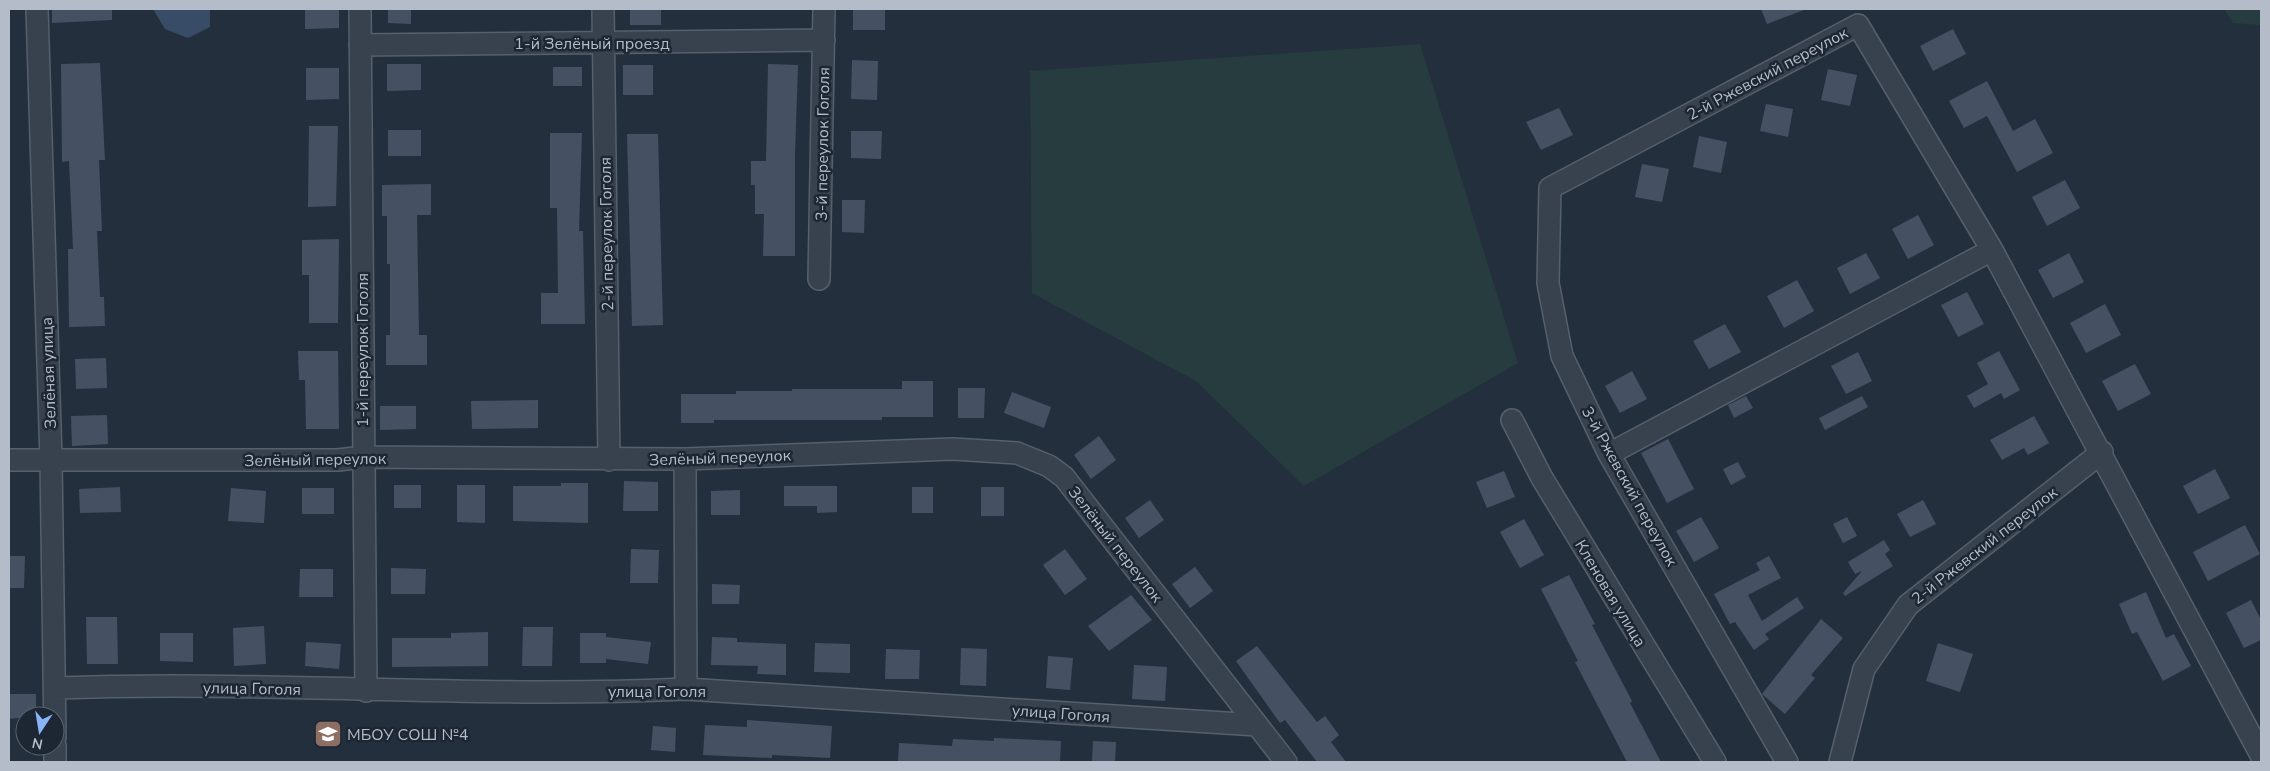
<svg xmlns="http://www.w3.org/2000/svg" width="2270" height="771" font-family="'Nunito Sans',sans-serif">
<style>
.green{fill:#263c3f}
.water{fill:#394c67}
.building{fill:#455162}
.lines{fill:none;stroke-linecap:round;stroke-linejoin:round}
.minor-casing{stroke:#565f6c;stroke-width:24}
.minor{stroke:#38414e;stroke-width:21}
.labels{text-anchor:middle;stroke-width:5;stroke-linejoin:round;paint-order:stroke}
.street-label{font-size:16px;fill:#b4bcc9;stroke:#1d2633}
.poi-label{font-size:16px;fill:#b4bcc9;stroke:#1d2633;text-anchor:start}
</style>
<rect width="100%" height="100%" fill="#242f3e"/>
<path class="green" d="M2224,9H2261V25L2233,23Z
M1420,44L1518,363L1304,486L1196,381L1032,293L1030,71Z"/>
<path class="water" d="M153,9H210V27L188,38L165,29Z"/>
<path class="building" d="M52,9H112V20L52,23Z
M305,9H339V28L305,29Z
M388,9H411V24L388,23Z
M630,9H661V25H630Z
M853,9H885V30H853Z
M1761,9H1804V10L1767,24Z
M1953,29L1966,54L1933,71L1920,46Z
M852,60L878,61L877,100L851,99Z
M100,63L105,160H99L102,231H97L100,297H104L105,326L69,327L68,249H73L69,161L62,162L61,64Z
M387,64H421V90L387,91Z
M768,64L798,65L795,154V256H763L764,214H755V185H751V161H766Z
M623,65H653V95H623Z
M553,67H582V86H553Z
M306,68H339V99L306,100Z
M1828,69L1857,75L1850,106L1821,100Z
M1987,81L2013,131L2035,119L2053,153L2017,172L1987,116L1964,128L1949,101Z
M1766,104L1793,109L1788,137L1760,131Z
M1559,108L1573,135L1541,150L1526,122Z
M309,126H338L336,206L308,207Z
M388,130H421V156H388Z
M851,131H882L881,159L851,158Z
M550,133H582L579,231H583L585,324H541V293H558L557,208H550Z
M627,134H658L663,325L632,326Z
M1699,136L1727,142L1721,173L1693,167Z
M1642,164L1669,169L1662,202L1635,197Z
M2065,180L2080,208L2047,226L2032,197Z
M431,184V215H417L419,335H427V365H386V335H390V264H387V216H382V185Z
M842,200H865L864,233L842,232Z
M1918,215L1934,245L1908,259L1892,229Z
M339,239L338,323H309V275H302V240Z
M1866,253L1880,278L1850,294L1837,268Z
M2069,253L2084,282L2053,298L2038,270Z
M1797,280L1814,311L1784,328L1767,296Z
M1967,292L1984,324L1958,337L1941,305Z
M2105,304L2121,335L2086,353L2070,323Z
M1725,324L1741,352L1709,369L1693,341Z
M298,351H338L339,429H306L305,380H299Z
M1999,351L2020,390L2004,399L2001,393L1974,408L1967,396L1988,384L1977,363Z
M1858,352L1872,381L1846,394L1831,366Z
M106,358L107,388L76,389L75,359Z
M2135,364L2151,394L2118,411L2102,381Z
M1632,371L1647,399L1620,413L1605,386Z
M902,381H933V417H882V420H714V423H681V394H736V391H792V389H902Z
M958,388H985L984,418H958Z
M1012,392L1051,407L1044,428L1004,413Z
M1746,396L1753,408L1734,418L1728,405Z
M1862,396L1868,407L1825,430L1819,418Z
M538,400V428L472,429L471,401Z
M380,406H416V429L380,430Z
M107,415L108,444L72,446L71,416Z
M2034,416L2049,443L2028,455L2024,448L2002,460L1990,440Z
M1099,436L1116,460L1091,479L1074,455Z
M1668,439L1694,489L1667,503L1641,453Z
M1738,462L1746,477L1731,485L1723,469Z
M2215,469L2230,498L2198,514L2183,486Z
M1504,471L1515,497L1487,508L1476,482Z
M624,481L658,482V511H623Z
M561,483H588V523L513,521V486H561Z
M394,485H421V508H394Z
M457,485H485V523L457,522Z
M784,486H837V512L817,513V506H784Z
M120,487L121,512L80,513L79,489Z
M912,487H933V513H912Z
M981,487H1004V516H981Z
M231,488L266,491L264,523L228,521Z
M302,488H334V514H302Z
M740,490V515H711V491Z
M1150,500L1164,520L1139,538L1125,518Z
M1923,500L1936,524L1910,537L1897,514Z
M1701,517L1719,548L1694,562L1676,531Z
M1847,517L1857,536L1843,543L1833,524Z
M1524,519L1544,555L1520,568L1500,532Z
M2245,525L2260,554L2208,581L2193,552Z
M1884,540L1890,550L1885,554L1893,566L1845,596L1843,593L1862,571L1855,574L1848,562Z
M631,549L659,550L658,583H630Z
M1065,549L1087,579L1065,595L1043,565Z
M9,556H25L24,588H9Z
M1769,556L1781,578L1748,595L1762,621L1797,597L1804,608L1765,634L1769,639L1754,650L1735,622L1730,624L1714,594L1760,570L1756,563Z
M1195,567L1213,591L1190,608L1172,584Z
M391,568L426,569L425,594H391Z
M300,569H333V597H299Z
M1569,575L1595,624L1592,625L1632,701L1630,703L1661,762H1627L1575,662L1578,661L1541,589Z
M712,584L740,585L739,604H712Z
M2146,592L2166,638L2174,634L2191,666L2163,681L2137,632L2132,634L2119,604Z
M1131,595L1152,620L1109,651L1088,626Z
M2251,600L2261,620V640L2244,648L2226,613Z
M86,617H117L118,664H87Z
M1821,619L1843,638L1811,675L1815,678L1785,714L1762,694Z
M264,626L266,664L234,666L233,628Z
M523,627H553L552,666H522Z
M488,632V666L392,667V638H451V633Z
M160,633H193V662L160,661Z
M580,633H606V637L651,642L648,664L606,659V663H580Z
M712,637L737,638V642L786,644V675L757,674L758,666L711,665Z
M306,642L341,644L339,669L305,666Z
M815,643L850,644V673L814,672Z
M1938,643L1973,654L1960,692L1926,681Z
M1257,646L1317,722L1325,716L1339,735L1331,742L1346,762H1317L1285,720L1280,723L1236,661Z
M961,648L987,649L986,686L960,685Z
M886,649L920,650L919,679H885Z
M1048,656L1073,658L1070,690L1046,688Z
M1134,665L1167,667L1165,701L1132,699Z
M9,694H36V716L9,719Z
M747,720L832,726L830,758L772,755V758L703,755L705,725L747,727Z
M653,726L676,728L675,752L651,750Z
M994,738L1061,741L1060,762H898L899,743L952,746L953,739L994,741Z
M1093,741L1116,742L1115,762H1092Z"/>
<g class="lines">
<g class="minor-casing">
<path id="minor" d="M37,9L51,460L55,737
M360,9L366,691
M603,9L609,460
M360,45L824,40
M819,279L824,9
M1512,420L1542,478L1715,762
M1609,454L1992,250
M685,459L686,689
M9,460H338L363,457L685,459L953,449L1017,453L1049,466L1064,477L1286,762
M56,688C266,680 476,699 686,689L1257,725
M55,762V746
M1787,762L1609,454L1562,356L1548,283L1550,188L1858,25L1992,250L2261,755
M1840,762L1864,669L1908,605L2102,452"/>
</g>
<use href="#minor" class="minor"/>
</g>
<defs>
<g id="school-square" transform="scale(1.4375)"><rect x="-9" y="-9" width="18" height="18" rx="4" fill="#8d6e63" stroke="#1d2633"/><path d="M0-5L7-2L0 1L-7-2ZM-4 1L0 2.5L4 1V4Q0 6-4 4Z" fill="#fff"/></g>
</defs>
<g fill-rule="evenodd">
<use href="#school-square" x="328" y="734"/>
</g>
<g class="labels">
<g class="street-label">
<text x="592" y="49">1-й Зелёный проезд</text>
<text transform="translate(1767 73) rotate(-28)" y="6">2-й Ржевский переулок</text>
<text transform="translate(822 144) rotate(-89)" y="6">3-й переулок Гоголя</text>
<text transform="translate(606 234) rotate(-91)" y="6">2-й переулок Гоголя</text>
<text transform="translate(362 350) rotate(-90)" y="6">1-й переулок Гоголя</text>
<text transform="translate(48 373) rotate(-92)" y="6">Зелёная улица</text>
<text transform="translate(720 457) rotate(-2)" y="6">Зелёный переулок</text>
<text transform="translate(315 459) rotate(-1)" y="6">Зелёный переулок</text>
<text transform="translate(1630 486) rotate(61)" y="6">3-й Ржевский переулок</text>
<text transform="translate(1116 544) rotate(52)" y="6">Зелёный переулок</text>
<text transform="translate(1984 545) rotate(-38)" y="6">2-й Ржевский переулок</text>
<text transform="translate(1611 593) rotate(59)" y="6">Кленовая улица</text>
<text transform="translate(252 688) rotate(1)" y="6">улица Гоголя</text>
<text x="657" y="697">улица Гоголя</text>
<text transform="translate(1061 713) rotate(4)" y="6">улица Гоголя</text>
</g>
<g class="poi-label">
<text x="347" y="740">МБОУ СОШ №4</text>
</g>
</g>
<rect width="2270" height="771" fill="none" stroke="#b4bcc9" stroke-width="20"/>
<g transform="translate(40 731) rotate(192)"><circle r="24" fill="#1d2633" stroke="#59626f"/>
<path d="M0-4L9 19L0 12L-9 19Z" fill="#8ab4f8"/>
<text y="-8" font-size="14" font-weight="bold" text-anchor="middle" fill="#b4bcc9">N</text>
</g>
</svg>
